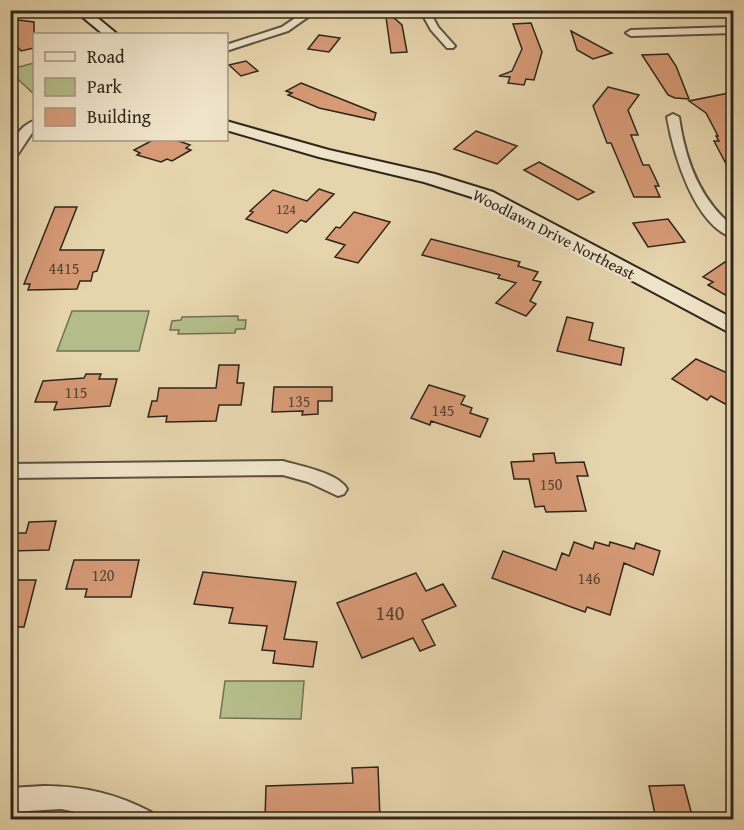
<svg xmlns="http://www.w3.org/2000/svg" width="744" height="830" font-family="'Gentium Book Plus',serif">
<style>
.green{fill:#b4bd8a;stroke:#727253;stroke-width:1.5}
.building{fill:#d69a76;stroke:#2f261c;stroke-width:1.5}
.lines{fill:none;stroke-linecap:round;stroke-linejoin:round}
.street-casing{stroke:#5d5240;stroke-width:4}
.secondary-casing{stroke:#2f261c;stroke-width:4}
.street{fill:#efe3c9;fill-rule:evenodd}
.secondary{fill:#efe3c9;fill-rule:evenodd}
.labels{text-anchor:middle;stroke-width:5;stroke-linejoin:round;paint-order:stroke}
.far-number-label{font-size:14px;fill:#594332}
.far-street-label{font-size:16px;fill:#2f261c;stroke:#efe3c9}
.number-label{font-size:16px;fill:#594332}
.near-number-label{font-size:20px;fill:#594332}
</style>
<rect width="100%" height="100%" fill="#e6d4ac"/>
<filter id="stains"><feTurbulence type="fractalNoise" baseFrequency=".00333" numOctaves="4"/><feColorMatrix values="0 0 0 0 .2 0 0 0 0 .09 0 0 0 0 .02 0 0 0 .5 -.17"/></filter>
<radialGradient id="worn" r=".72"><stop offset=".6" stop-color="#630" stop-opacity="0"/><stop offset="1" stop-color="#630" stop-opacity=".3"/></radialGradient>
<path class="green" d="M34,63V94L10,72L11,69Z
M72,311H149L139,351H57Z
M238,316V320H246L245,329H236L235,333L178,334L179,330H170L172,321L181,320L182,317Z
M225,681H304L301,719L220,718Z"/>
<path class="building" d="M385,10L402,25L407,52L391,53Z
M10,19L34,22V48L21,51L16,45L10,47Z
M531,23L542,52L534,80L526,79L524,85L508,83L510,77L499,76L512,71L522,49L513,24Z
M571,31L612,53L593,59L577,50Z
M319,35L340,38L329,52L308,49Z
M668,54L676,66L689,99L675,98L668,95L642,55Z
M246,61L258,71L241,76L229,65Z
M301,83L376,113L374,120L319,108L288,95L292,93L286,91Z
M608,87L639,95L628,110L638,135H631L643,165H649L659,186H655L660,197H634L611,143H607L593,106Z
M734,92V179L714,141H719L716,136H718L706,113L689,101Z
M476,131L517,146L497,164L454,149Z
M153,140H176L190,145L186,148L191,150L172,161L167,159L161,162L137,155L140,153L134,150Z
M539,162L576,182L594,192L578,200L524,170Z
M319,189L334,194L306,222L301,220L287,233L246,219L253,212L250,211L273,190L307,201Z
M55,207H77L60,250H104L97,271L93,272L91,281H80L77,289L28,290L30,284H24Z
M354,212L390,222L358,263L335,257L345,245L326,239L336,227L340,228Z
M668,219L685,242L648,247L633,223Z
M431,239L520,262L518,266L538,272L533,280L541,282L530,301L536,304L526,316L496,303L516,283L498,278L500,275L422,255Z
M725,262L734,267V300L708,285L713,282L703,277Z
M567,317L593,323L589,340L624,348L621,365L557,351Z
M696,359L734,376V409L711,396L707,400L672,379Z
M219,365H239L237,383H244L241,405H219L216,421L166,422L167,416L148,417L152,401H157L159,388H216Z
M86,374H101L99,379H117L110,406L54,410L57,402H35L43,381L84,378Z
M429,385L465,396L461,404L472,408L470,413L488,419L480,437L431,421L430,425L411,418Z
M274,387H332V401H318V414L302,415L303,411L272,412Z
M554,453L556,463L584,462L588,476H577L586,511L546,512L544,506L535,507L529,479H514L511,462L534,461L533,454Z
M56,521L49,550L10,551V533H26L29,522Z
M574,542L593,549L595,542L609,546L610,542L634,549L636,543L660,551L653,575L624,563L610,615L587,607L585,612L492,578L503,551L556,570L562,553L569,556Z
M74,560H139L131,597H85L87,589H66Z
M203,572L296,582L284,639L317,642L313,667L273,663L275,651L262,650L267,626L229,623L233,608L194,604Z
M416,573L426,591L443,584L456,606L422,620L435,645L420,651L413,638L362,658L337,603Z
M10,580H36L24,627H10Z
M378,767L380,819H265L266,786L353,783L352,768Z
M684,785L693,819H656L649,786Z"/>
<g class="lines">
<g class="street-casing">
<path id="street" d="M307,10H318L288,31L226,51V45L282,27Z
M420,10H429L438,27L455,46L453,48H447L431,30Z
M724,10H733L734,21Z
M734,27V33L631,36L626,33L631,30Z
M673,114L679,117C685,159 699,200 734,227V238C694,226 673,152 667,117Z
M34,121V130L14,160H10C10,145 18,126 34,121Z
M283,461C300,466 339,473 347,489L344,494L338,496L308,482L283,475L10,478V464Z
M44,786C83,786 117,794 151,812L155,820H116L61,809L10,812V788Z"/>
</g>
<g class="secondary-casing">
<path id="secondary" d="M74,10H88L117,34H103Z
M226,121L329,150L435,174L493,192L734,319V335L481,200L424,182L319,157L226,130Z"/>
</g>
<use href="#street" class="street"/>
<use href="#secondary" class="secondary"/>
</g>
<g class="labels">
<g class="far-number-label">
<text x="286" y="214">124</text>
</g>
<g class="far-street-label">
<text transform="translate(554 234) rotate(27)" y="6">Woodlawn Drive Northeast</text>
</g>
<g class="number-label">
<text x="64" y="274">4415</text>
<text x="76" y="398">115</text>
<text x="299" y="407">135</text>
<text x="443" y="416">145</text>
<text x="551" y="490">150</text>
<text x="103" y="581">120</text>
<text x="589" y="584">146</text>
</g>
<g class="near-number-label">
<text x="390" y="620">140</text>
</g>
</g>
<rect width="744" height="830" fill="none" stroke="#e6d4ac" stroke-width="36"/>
<rect x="12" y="12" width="720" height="806" fill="none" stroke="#2f261c" stroke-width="3"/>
<rect x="18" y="18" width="708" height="794" fill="none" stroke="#2f261c" stroke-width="1.5"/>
<rect x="33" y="33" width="195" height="108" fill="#efe3c9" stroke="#a29784" stroke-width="1.5"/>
<rect x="45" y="52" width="30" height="9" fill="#efe3c9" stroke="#a29784" stroke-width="1.5"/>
<text x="87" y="63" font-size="18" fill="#2f261c">Road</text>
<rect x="45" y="78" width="30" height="18" fill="#b4bd8a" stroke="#a29784" stroke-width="1.5"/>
<text x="87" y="93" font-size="18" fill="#2f261c">Park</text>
<rect x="45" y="108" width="30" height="18" fill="#d69a76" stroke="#a29784" stroke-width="1.5"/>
<text x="87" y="123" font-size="18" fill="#2f261c">Building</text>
<rect width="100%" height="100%" filter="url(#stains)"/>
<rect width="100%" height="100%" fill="url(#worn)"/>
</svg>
